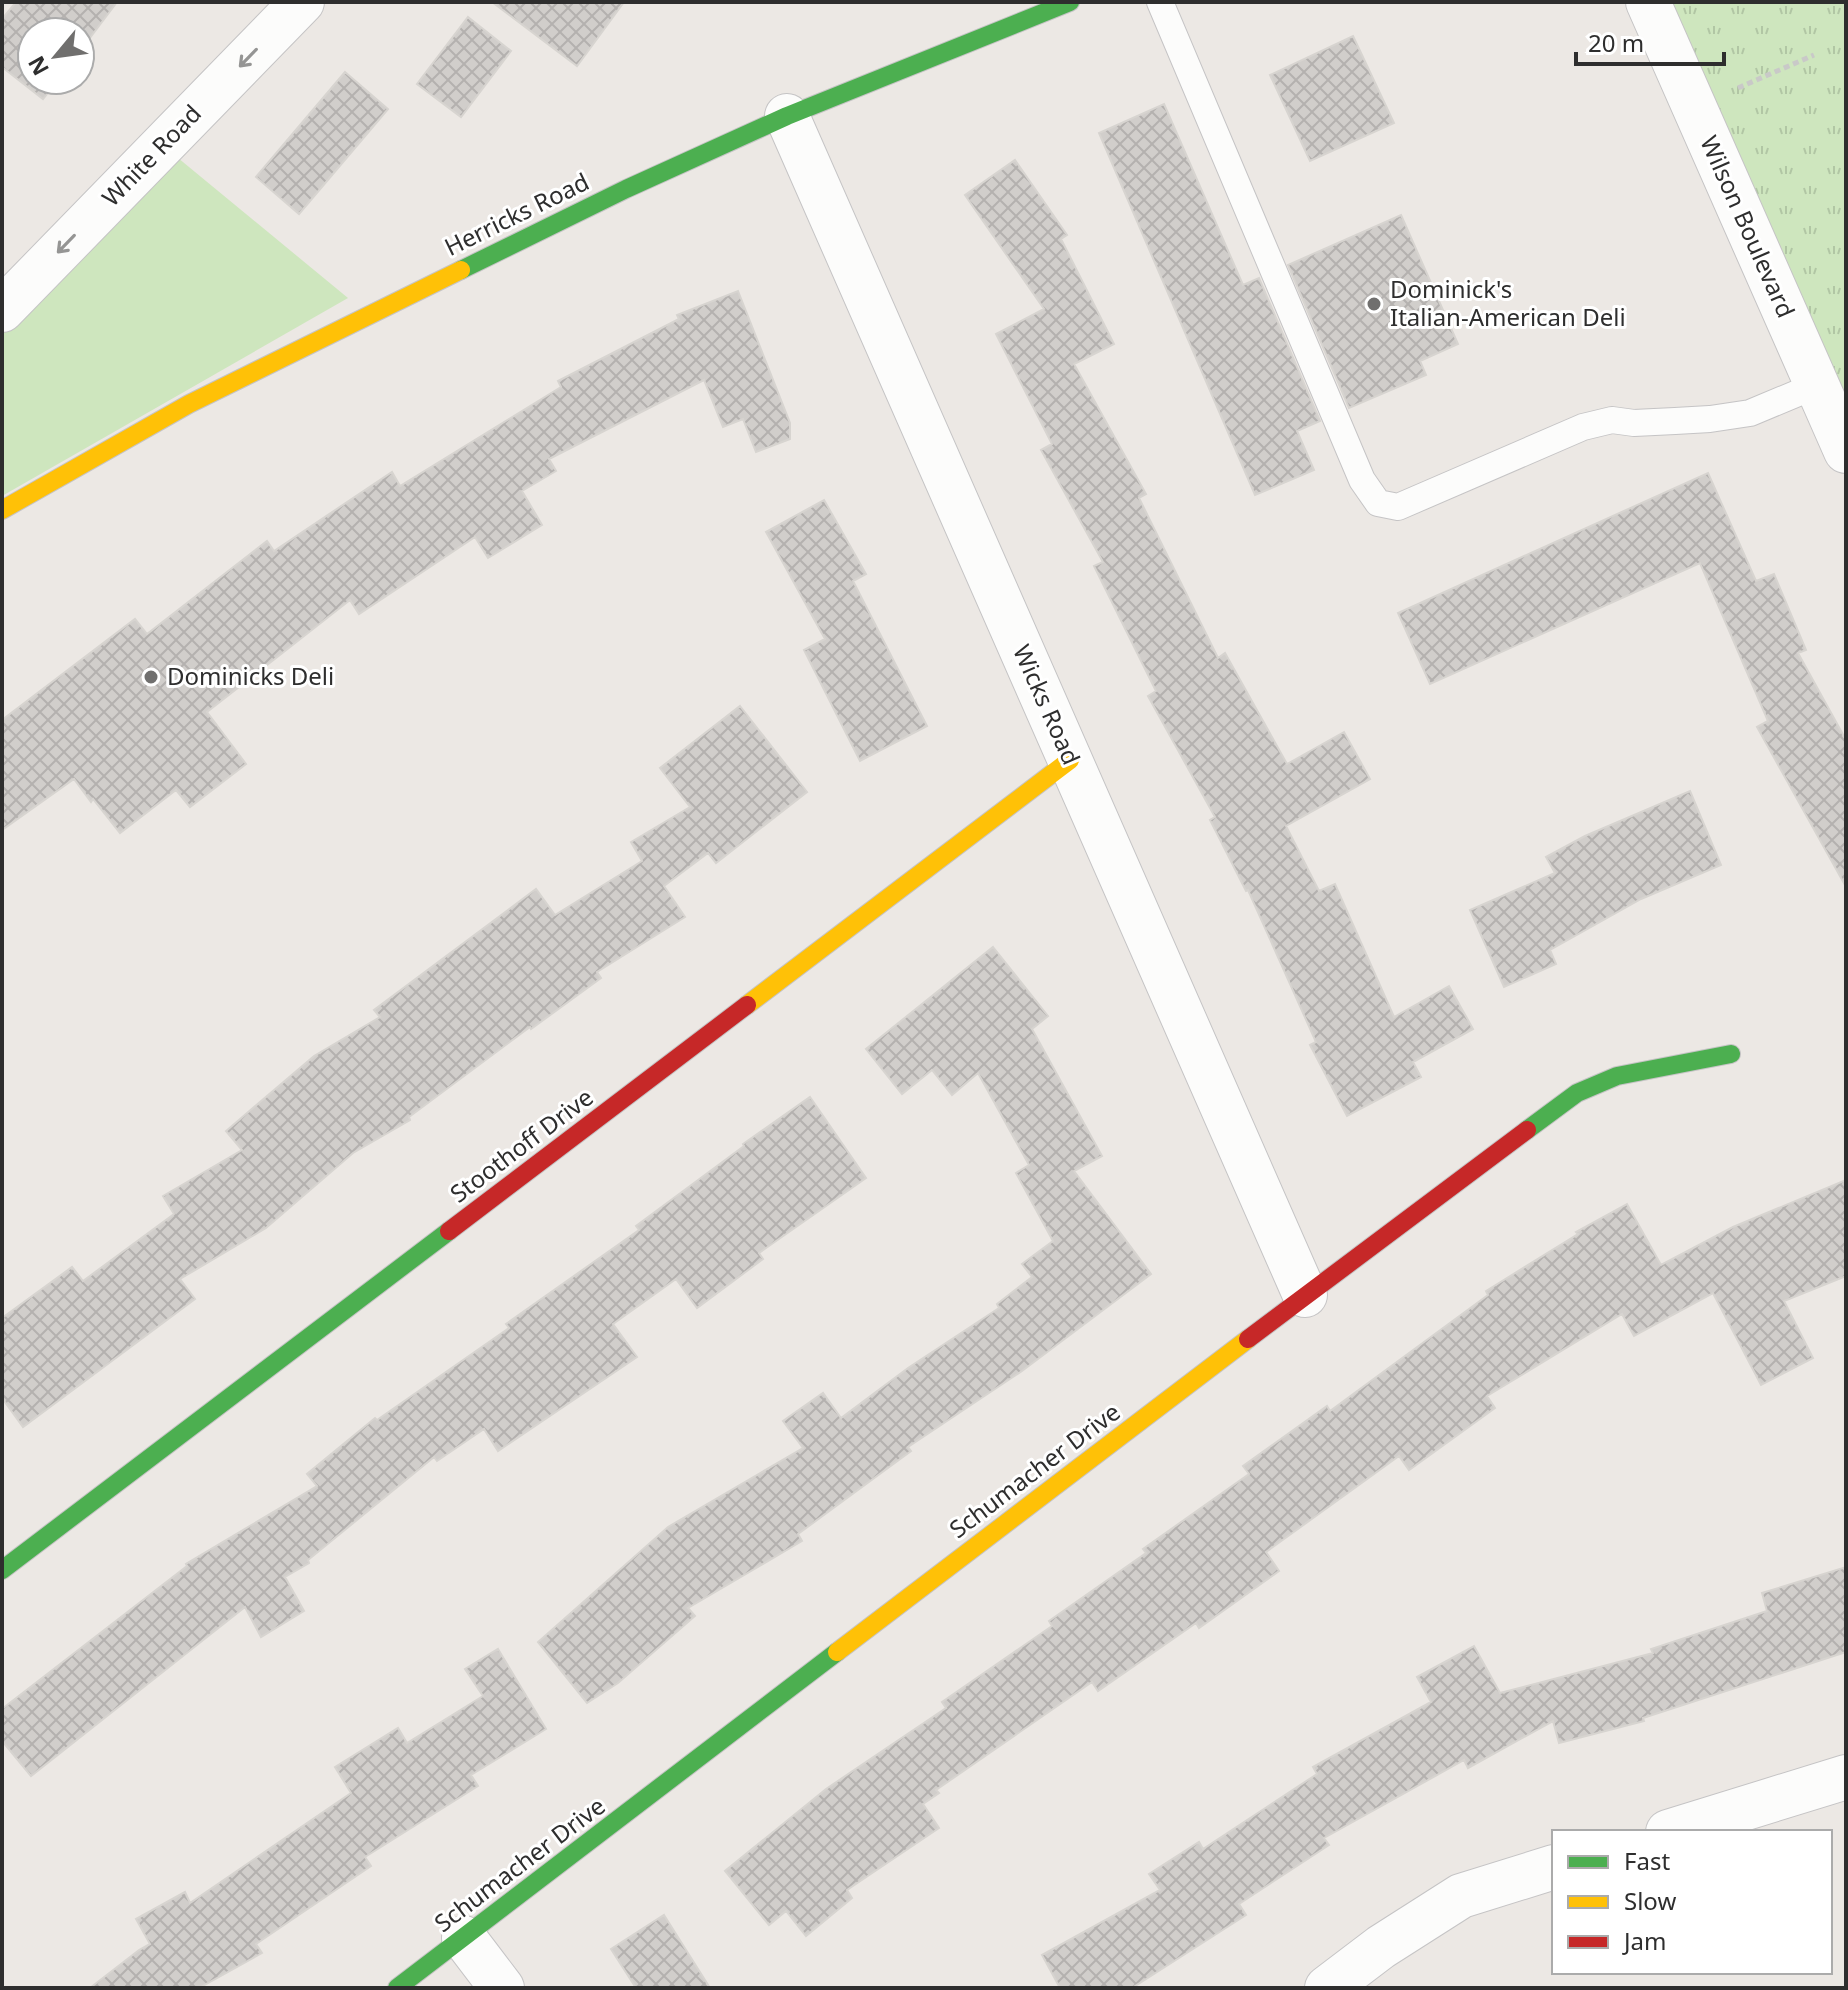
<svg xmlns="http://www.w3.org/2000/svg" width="1848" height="1990" font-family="'Noto Sans',sans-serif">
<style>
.grass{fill:#cee6be}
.park{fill:url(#park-tufts)}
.building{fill:url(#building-cross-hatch);stroke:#d7d4d0;stroke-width:2}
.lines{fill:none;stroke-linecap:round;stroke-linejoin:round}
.lane-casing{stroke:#c5c4c5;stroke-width:28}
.street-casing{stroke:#c5c4c5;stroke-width:46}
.fast-casing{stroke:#c5c4c5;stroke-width:20}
.slow-casing{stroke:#c5c4c5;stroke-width:20}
.jam-casing{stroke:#c5c4c5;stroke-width:20}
.path{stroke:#c9c9c8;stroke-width:5;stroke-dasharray:6 4;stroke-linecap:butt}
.lane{stroke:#fcfcfb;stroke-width:26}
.street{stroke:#fcfcfb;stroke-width:44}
.fast{stroke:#4caf50;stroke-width:18}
.slow{stroke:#ffc107;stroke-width:18}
.jam{stroke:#c62828;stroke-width:18}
.oneway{stroke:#959594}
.poi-dot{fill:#706f6e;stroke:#fff;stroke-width:3}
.labels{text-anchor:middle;stroke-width:6;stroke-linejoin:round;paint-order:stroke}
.street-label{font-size:24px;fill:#2e2e2e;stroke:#fff}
.poi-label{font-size:24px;fill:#2e2e2e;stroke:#fff;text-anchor:start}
</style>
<defs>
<pattern id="park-tufts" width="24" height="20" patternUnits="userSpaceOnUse" patternTransform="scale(2)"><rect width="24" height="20" fill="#cee6be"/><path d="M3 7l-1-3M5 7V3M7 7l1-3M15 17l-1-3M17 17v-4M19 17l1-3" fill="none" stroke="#b1c6a4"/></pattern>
<pattern id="building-cross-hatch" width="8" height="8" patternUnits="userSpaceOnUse" patternTransform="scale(2)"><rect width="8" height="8" fill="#d1cecb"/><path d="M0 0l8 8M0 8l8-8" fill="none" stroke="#b4b1af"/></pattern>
</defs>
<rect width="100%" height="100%" fill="#ece8e4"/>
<path class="grass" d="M172,153L348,298L2,496V335Z"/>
<path class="park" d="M1648,2H1846V434Z"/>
<path class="building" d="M16,2H117L80,51V32H32V80H58L43,99L2,67V19Z
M492,2H624L577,66Z
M468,17L511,51L461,117L417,84Z
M1353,36L1394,123L1310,161L1270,75Z
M345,72L388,109L299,214L256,177Z
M1164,104L1243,285L1259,278L1320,421L1297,431L1314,470L1255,495L1099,133Z
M1015,160L1067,235L1061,239L1114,344L1074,364L1146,494L1139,498L1218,658L1225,653L1287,764L1344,732L1370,779L1286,826L1319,891L1335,884L1394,1017L1449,986L1473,1029L1413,1062L1421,1077L1347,1116L1310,1045L1316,1042L1248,890L1246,891L1210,820L1215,817L1148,696L1156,691L1094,566L1103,562L1041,450L1052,444L996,334L1044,309L965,195Z
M1401,215L1458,344L1420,361L1426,375L1349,408L1288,265Z
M738,291L790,423V439L756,452L743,419L723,427L704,380L549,459L556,471L522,491L542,525L488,558L475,537L359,614L350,600L207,712L246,764L190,807L176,790L120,833L93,799L91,802L74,779L2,830V720L135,619L147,634L267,541L274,551L392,472L400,486L561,387L558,381L679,319L677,315Z
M1708,473L1756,581L1774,574L1806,650L1798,653L1846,740V887L1757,727L1768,721L1700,563L1430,684L1398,613Z
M824,500L866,574L853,581L927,726L860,761L804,650L825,639L766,532Z
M740,706L807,792L716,863L708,853L664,886L685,917L597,972L601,978L531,1029L530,1027L409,1117L410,1120L353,1153L266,1228L180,1279L195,1299L23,1427L2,1398V1318L72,1267L83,1281L174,1214L163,1196L242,1150L226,1131L314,1056L380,1017L374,1010L536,889L555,915L642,861L631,842L690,807L660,768Z
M1690,791L1721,865L1641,899L1550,950L1556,964L1504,987L1470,910L1555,873L1546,857L1585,836Z
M993,947L1048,1016L1032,1029L1102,1156L1074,1171L1151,1274L1022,1371L908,1447L911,1451L798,1534L802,1541L688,1608L695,1616L618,1683L587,1703L538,1642L668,1527L803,1448L783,1421L823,1393L841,1418L908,1368L999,1308L997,1304L1032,1277L1022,1264L1053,1241L1016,1173L1029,1165L978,1073L952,1095L932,1070L902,1094L866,1049Z
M810,1097L866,1178L759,1253L763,1259L697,1308L676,1279L613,1324L637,1357L498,1451L484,1429L437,1461L434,1457L308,1560L309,1563L285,1577L304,1611L261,1637L245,1607L31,1776L2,1741V1709L187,1566L186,1564L317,1486L307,1474L375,1418L377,1420L509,1328L506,1324L639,1230L636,1226L744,1146L743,1144Z
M1846,1180V1276L1784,1301L1813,1358L1761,1385L1713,1293L1634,1336L1622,1314L1487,1396L1495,1408L1409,1470L1399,1456L1266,1552L1279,1571L1199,1628L1196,1623L1098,1691L1092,1682L936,1790L939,1793L923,1804L939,1828L847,1890L852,1898L806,1936L786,1911L769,1925L725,1871L826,1789L946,1708L942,1702L1052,1626L1049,1621L1146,1553L1143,1549L1249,1474L1243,1466L1327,1406L1330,1411L1488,1295L1486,1291L1578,1234L1576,1232L1627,1204L1661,1265L1733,1227Z
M1846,1567V1652L1643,1718L1644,1721L1559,1743L1553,1721L1468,1768L1464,1760L1324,1838L1329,1845L1239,1904L1246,1915L1132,1988H1060L1042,1955L1160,1890L1149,1874L1199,1842L1203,1849L1317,1774L1313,1767L1431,1702L1417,1677L1474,1646L1500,1693L1653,1653L1651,1649L1767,1611L1762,1593Z
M498,1649L546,1729L471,1775L478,1786L365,1857L371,1866L256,1944L262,1953L199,1988H90L139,1950L150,1944L136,1919L185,1892L190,1903L351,1793L335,1767L398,1728L407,1743L483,1696L465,1669Z
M664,1915L710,1988H636L611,1949Z"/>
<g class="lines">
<g class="lane-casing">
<path id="lane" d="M1160,2L1362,480L1378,503L1398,507L1583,427L1612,420L1634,423L1675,421L1710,419L1750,413L1817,385"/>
</g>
<g class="street-casing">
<path id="street" d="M1648,2L1846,451
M787,116L1305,1295
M2,310L302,2
M1668,1832L1846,1777
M464,1938L502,1988
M1327,1988L1381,1947L1461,1896L1554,1867"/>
</g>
<g class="fast-casing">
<path id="fast" d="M461,270L626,189L787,116L1070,2
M1527,1130L1577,1093L1617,1076L1731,1054
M2,1570L449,1231
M397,1988L837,1652"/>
</g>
<g class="slow-casing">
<path id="slow" d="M2,510L189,404L461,270
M747,1005L1070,760
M837,1652L1248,1339"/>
</g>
<g class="jam-casing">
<path id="jam" d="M449,1231L747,1005
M1248,1339L1527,1130"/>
</g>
<path class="path" d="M1738,88L1814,55"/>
<use href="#lane" class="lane"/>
<use href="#street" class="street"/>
<use href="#fast" class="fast"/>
<use href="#slow" class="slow"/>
<use href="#jam" class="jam"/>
</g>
<defs><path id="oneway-shaft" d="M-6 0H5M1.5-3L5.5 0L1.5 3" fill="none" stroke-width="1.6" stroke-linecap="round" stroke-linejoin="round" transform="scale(2)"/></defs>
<g class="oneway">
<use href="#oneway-shaft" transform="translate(248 58) rotate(134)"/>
<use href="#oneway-shaft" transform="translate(66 244) rotate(134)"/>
</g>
<g class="poi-dot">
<circle cx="1374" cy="304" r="8"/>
<circle cx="151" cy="677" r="8"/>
</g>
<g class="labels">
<g class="street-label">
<text transform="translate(152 156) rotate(-46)" y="8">White Road</text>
<text transform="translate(517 215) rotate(-26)" y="8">Herricks Road</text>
<text transform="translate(1747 227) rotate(66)" y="8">Wilson Boulevard</text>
<text transform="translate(1046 705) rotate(66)" y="8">Wicks Road</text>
<text transform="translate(522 1146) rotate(-37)" y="8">Stoothoff Drive</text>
<text transform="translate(1035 1471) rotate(-37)" y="8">Schumacher Drive</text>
<text transform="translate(520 1865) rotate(-37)" y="8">Schumacher Drive</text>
</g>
<g class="poi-label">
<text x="1390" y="298">Dominick's<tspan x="1390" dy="28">Italian-American Deli</tspan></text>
<text x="167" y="685">Dominicks Deli</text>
</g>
</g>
<rect width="1848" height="1990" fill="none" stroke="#2e2e2e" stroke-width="8"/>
<rect x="1552" y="1830" width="280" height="144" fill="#ffffff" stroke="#ababab" stroke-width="2"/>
<rect x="1568" y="1856" width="40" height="12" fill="#4caf50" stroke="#ababab" stroke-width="2"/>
<text x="1624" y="1870" font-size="24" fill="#2e2e2e">Fast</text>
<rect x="1568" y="1896" width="40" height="12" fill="#ffc107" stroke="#ababab" stroke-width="2"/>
<text x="1624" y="1910" font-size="24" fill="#2e2e2e">Slow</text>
<rect x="1568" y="1936" width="40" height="12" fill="#c62828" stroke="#ababab" stroke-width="2"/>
<text x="1624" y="1950" font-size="24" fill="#2e2e2e">Jam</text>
<g transform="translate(56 56) rotate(241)"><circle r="38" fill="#ffffff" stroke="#ababab" stroke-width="2"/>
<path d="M0-6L14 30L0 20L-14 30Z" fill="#706f6e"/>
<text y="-12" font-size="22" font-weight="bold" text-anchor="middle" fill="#2e2e2e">N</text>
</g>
<path d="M1576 52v12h148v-12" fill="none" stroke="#2e2e2e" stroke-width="4"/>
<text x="1588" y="52" font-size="24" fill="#2e2e2e" stroke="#ffffff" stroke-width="6" paint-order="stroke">20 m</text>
</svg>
